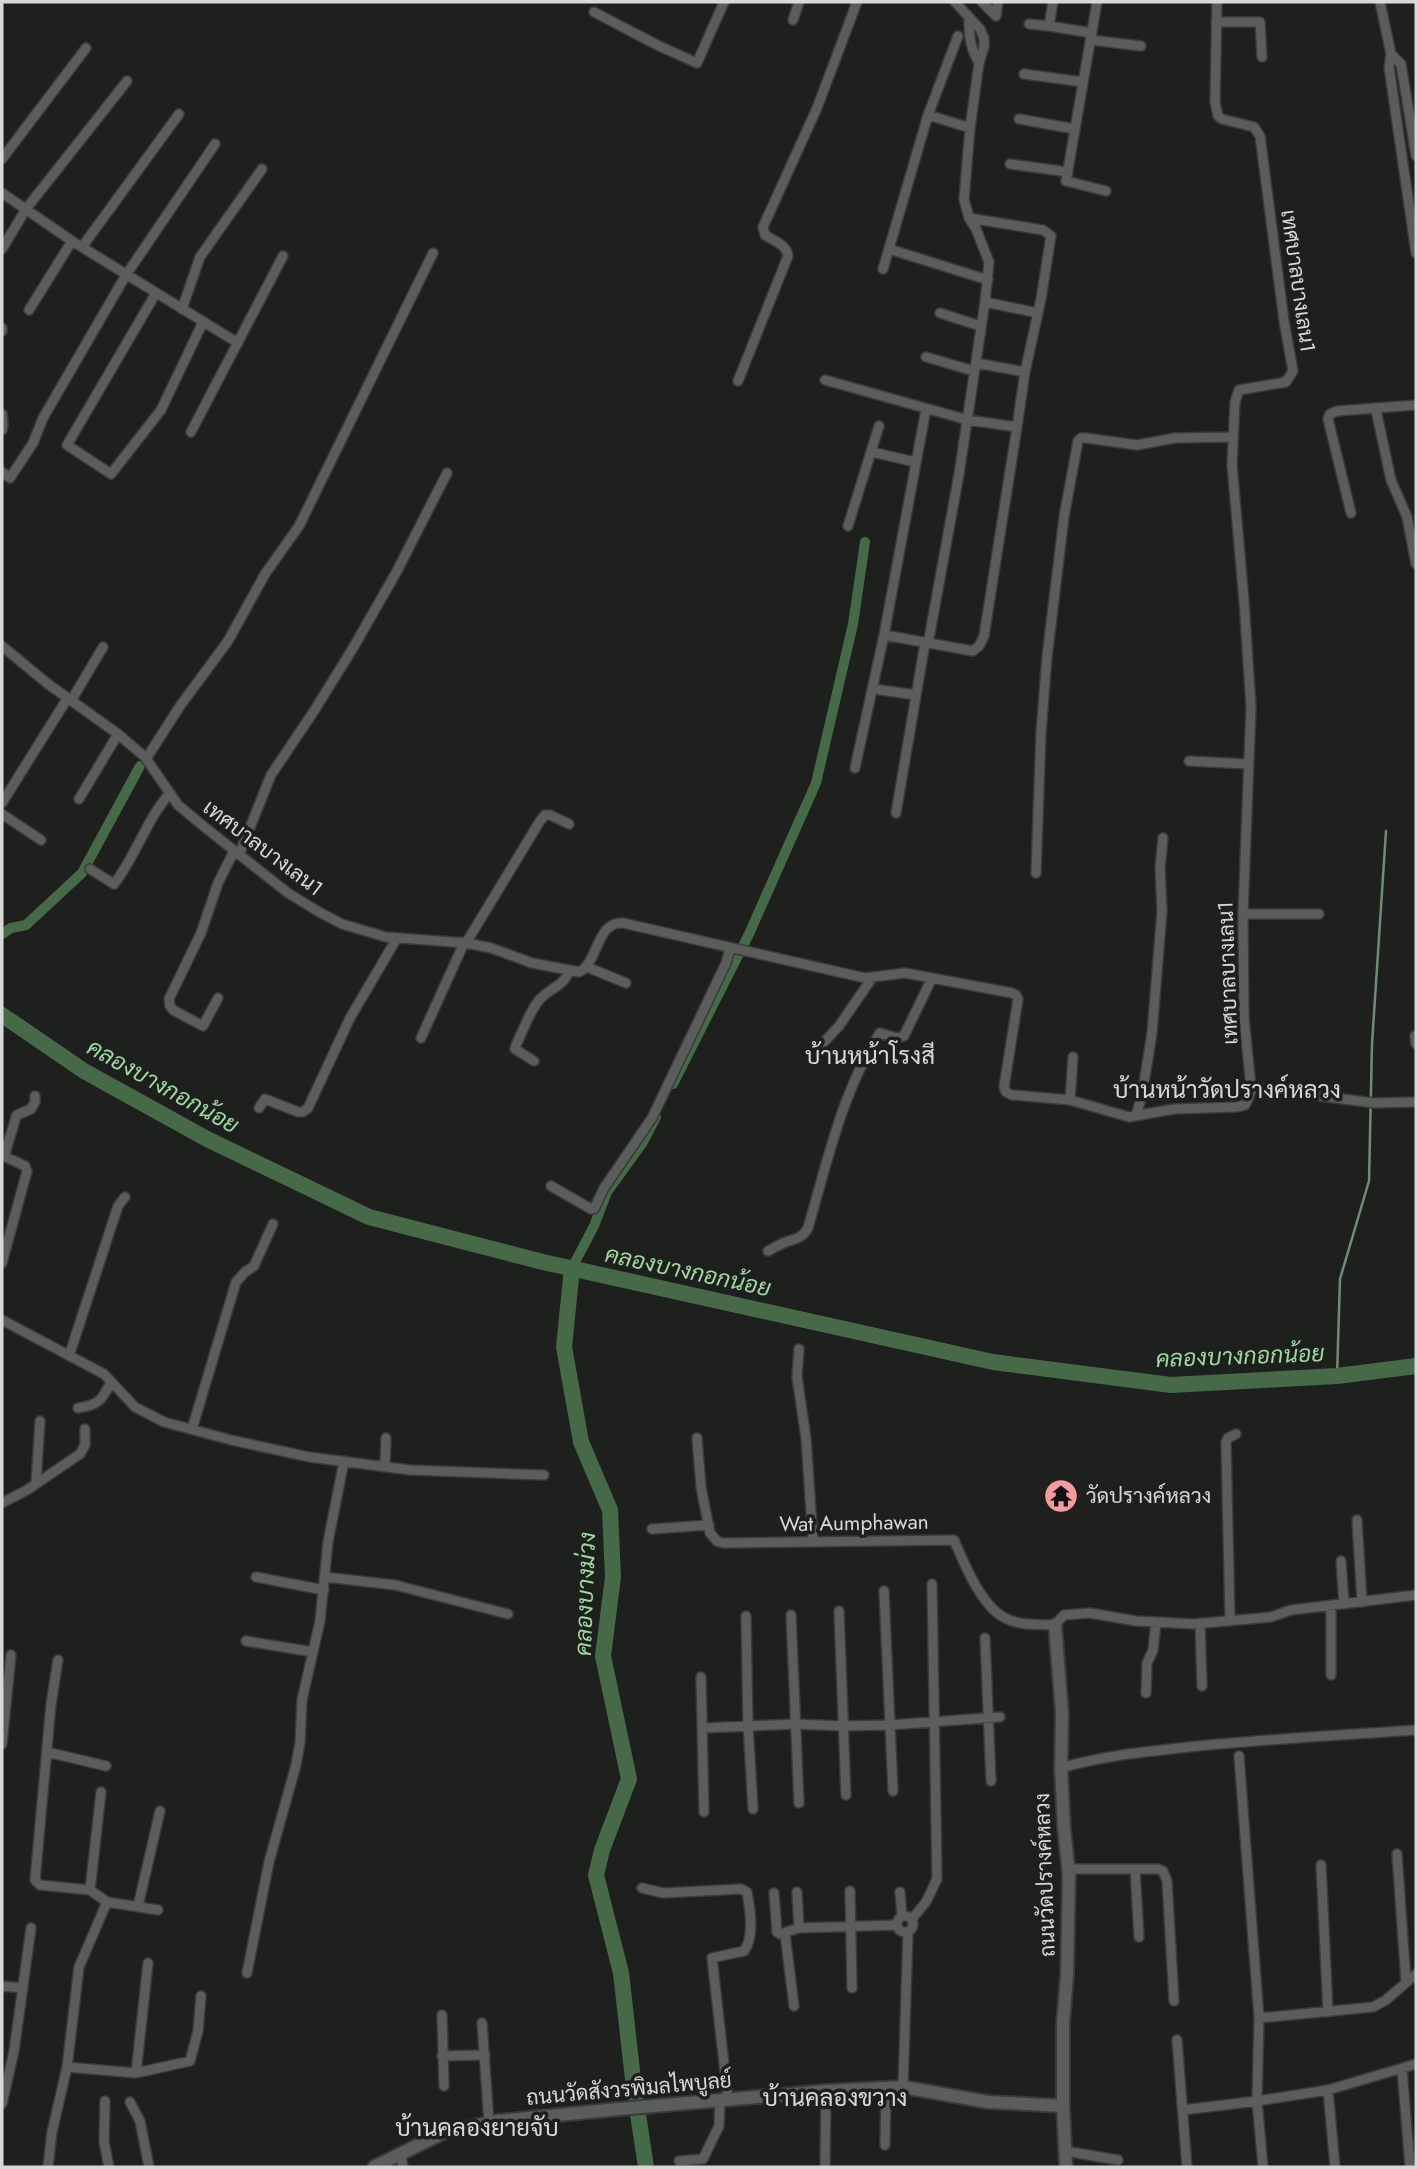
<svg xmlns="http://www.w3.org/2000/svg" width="1418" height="2169" font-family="Jost,Sarabun,sans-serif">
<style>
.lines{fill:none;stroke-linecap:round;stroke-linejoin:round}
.stream{stroke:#728b73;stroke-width:2.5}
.canal{stroke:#466948;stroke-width:10}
.river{stroke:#466948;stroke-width:16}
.street-casing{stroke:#393b39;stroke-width:12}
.secondary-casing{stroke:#393b39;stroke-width:16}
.street{stroke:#5a5d5a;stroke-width:9}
.secondary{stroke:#5a5d5a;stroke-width:12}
.labels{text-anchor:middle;stroke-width:7;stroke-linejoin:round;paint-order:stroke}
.street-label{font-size:21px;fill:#d7d9d7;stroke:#1d201d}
.poi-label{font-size:21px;fill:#d7d9d7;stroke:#1d201d;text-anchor:start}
.water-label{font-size:23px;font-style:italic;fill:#a0daa3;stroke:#1d201d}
.quarter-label{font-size:24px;fill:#d7d9d7;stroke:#1d201d}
</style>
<rect width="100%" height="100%" fill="#1d201d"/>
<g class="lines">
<path class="stream" d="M1337,1376L1340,1279L1369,1181L1372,1044L1386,831"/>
<path class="canal" d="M2,934L11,928L26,925L82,873L140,766
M673,1084L749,934L816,783L853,624L865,542
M572,1268L594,1226L607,1192L643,1142L656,1117"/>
<path class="river" d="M2,1015L84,1071L207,1139L369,1217L543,1262L993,1362L1171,1385L1337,1376L1416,1366
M572,1268L564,1347L581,1442L610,1510L613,1577L603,1656L629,1779L602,1850L596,1875L621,1973L634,2088L646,2167"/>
<g class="street-casing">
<path id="street" d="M982,2L996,16
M1053,2L1049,26L1092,33
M1097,2L1066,181L1106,191
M1380,2L1391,54L1389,67L1416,253
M594,12L659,46L697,63L724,2
M996,16L998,2
M969,18C969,36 970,47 979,63
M793,20L799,2
M1216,22H1260L1262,57
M1029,24L1049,26
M1091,40L1141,46
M1391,54L1401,64L1416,156
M1024,74L1083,82
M928,115L970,128
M1019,119L1075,129
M2,159L86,48
M1010,164L1068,172
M2,193L72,241L238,343
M82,247L179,114
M2,249L26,209L127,81
M889,249L988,280
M883,269L928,115L958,36
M156,293L67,445L111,474L161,410L203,322
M985,302L1038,313
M182,309L200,257L262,169
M29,310L72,241
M940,313L980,326
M2,328V331
M926,357L974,371
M976,363L1025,372
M825,380L968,420L1017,427L1025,372L1041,299L1051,236L1043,230L969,218
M738,381L788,256C787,245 774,241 765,235L763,227L817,108L857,2
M926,409L884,635L973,651L979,646L984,636L1017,427
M1376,410L1391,480L1407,517L1416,564
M2,414L3,425L2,430
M191,432L283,256
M872,452L915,462
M2,472L10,478L33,443L43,418L126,275L215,144
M1351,513L1328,419L1330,414L1337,411L1416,405
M848,526L879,426
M928,644L959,474L985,302L989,262L976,229L969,218L964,199L970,128L979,63L984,47V38L980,29L955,2
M2,646L48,684L118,734L145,757L178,805L207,829L288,893L319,912L342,924L386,937L466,943L491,948L532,963L579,972C599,962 596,921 623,923L865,978L905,973L1012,993L1016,995L1018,999L1004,1087L1006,1092L1012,1095L1070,1100L1129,1117L1174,1109L1236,1107L1245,1105L1249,1097L1251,1087L1244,1018L1243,914L1251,707L1244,601L1232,465L1235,402L1239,390L1286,382L1293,371L1284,321L1260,136L1254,127L1222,119L1218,116L1215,102L1217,2
M874,689L916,695
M71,701L103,647
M146,759L180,706L228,641L265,574L299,526L433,253
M1189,761L1247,764
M855,768L884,635
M79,799L118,734
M2,803L67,699
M896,813L925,643
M2,814L41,840
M239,855L271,775L314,711L353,648L397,571L447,473
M90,869L114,884C136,856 146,820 170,793
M1036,873L1041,732L1047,657L1064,517L1078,441L1081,438H1086L1137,445L1175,438L1232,437
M1243,914H1319
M466,943L540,821L545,815H550L569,824
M587,967L626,983
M218,998L203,1026L173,1010L170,1006L169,999L201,933L218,883L234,851
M1415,1036L1416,1044
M421,1038L464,943
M811,1056L839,1026L872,978
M534,1061L515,1049L516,1045C523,1031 528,1015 537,1003C546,989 563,988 569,971
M1251,1087L1374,1103L1416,1102
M1070,1100L1073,1057
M259,1108L265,1099L298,1112H303L308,1108L350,1018L397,938
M1136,1116L1142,1095L1152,1033L1162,911L1160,868L1163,838
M551,1186L591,1209H594L604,1188L652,1118L726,963L730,949
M768,1251C774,1248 780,1244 786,1242C797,1238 801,1239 808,1228C827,1163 842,1091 880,1033L897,1038L904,1036L932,978
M2,1263L27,1171L25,1166L6,1157V1150L16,1117L17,1115L31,1109L35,1102V1096
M2,1320L104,1374L135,1407L164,1422L231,1440L309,1457L410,1470L544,1475
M799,1349L797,1377L806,1438L813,1541
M69,1356L118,1206L125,1197
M78,1408C99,1405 102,1400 111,1382
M192,1429L236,1282L245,1272L254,1266L273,1224
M697,1438L701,1487L710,1533L717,1541L723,1543L954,1540C964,1563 981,1606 1005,1618C1019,1626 1039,1624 1055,1625L1064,1615L1090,1613L1136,1621L1194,1624L1271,1617L1291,1610L1416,1595
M385,1467L386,1438
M36,1483L40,1421
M2,1503L27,1490L80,1454L85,1445V1429
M1357,1520L1362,1602
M652,1529L709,1525
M1341,1561L1344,1604
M256,1577L324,1590
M325,1577L395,1585L508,1614
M884,1591L893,1791
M1331,1607V1675
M839,1611L846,1795
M791,1615L799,1803
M746,1616L748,1725L753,1809
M1230,1620L1226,1442L1228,1438L1236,1434
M1200,1623L1202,1686
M985,1638L991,1781
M246,1641L313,1652
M58,1660L51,1704L35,1880L40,1885L90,1890L107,1902L158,1910
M701,1677L704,1812
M1146,1693L1147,1663L1153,1650L1156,1622
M703,1728L796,1724L842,1726L890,1725L1000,1717
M2,1744L11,1655
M47,1752L106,1766
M1239,1756L1259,2018L1257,2101L1263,2167
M1061,1768C1106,1755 1151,1751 1198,1746C1270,1739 1343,1735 1416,1730
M1397,1854L1406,1982
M1321,1865L1328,2012
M1069,1869H1157L1163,1871L1167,1881L1174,2001
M1135,1869L1139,1937
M642,1888L663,1893L741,1889L747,1892C750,1908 755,1937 744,1951L712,1958L728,2099
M90,1890L101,1792
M850,1891L852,1988
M797,1892L799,1928
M900,1892L902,1916
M774,1893L777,1932L780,1934L799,1928L897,1925
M138,1906L160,1811
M897 1924a8 8 0 1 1 16 0a8 8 0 1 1-16 0Z
M912,1919L926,1902L937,1879L932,1584
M785,1934L794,2006
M247,1973L269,1862L296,1765L300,1743L302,1700L320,1621L328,1542L344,1461
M2,1986L23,1988
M442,2015L444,2086
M1259,2018L1373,2007L1386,2000L1416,1974
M482,2023L489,2123
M1177,2040L1187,2167
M442,2056L485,2055
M67,2067L136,2073L190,2061L198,2031L201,1996
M1402,2069L1410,2167
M136,2073L148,1963
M903,2087L908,1932
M1328,2090L1335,2167
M105,2101L104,2142L109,2167
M130,2102L140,2121L149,2167
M2,2104L14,2051L31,1928
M1183,2110L1257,2101L1328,2090L1416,2064
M885,2145L886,2088
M1065,2151L1118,2160
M401,2155L403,2167
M679,2161L703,2159L719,2126L720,2100
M48,2167L52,2132L67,2067L79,1967L107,1902
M825,2167L826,2091"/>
</g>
<g class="secondary-casing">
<path id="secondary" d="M1055,1625L1062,1713L1061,1768L1064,1828L1069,1875L1067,1975L1063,2023V2106L1066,2167
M374,2167L445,2132L497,2121L619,2109L826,2091L903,2087L988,2102L1063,2106"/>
</g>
<use href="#street" class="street"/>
<use href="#secondary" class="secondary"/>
</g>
<defs>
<g id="temple-disc" transform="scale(1.75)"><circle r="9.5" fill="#f49b9f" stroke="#1d201d"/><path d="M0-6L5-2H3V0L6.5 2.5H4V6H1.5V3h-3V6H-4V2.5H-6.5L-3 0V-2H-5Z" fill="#111"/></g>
</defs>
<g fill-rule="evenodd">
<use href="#temple-disc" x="1061" y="1496"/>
</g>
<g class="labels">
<g class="street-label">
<text transform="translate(1298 281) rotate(82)" y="7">เทศบาลบางเลน1</text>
<text transform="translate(263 848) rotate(37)" y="7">เทศบาลบางเลน1</text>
<text transform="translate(1228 973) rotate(-92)" y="7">เทศบาลบางเลน1</text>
<text transform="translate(854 1523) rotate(-1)" y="7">Wat Aumphawan</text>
<text transform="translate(1045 1875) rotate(-92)" y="7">ถนนวัดปรางค์หลวง</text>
<text transform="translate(629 2089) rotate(-5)" y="7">ถนนวัดสังวรพิมลไพบูลย์</text>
</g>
<g class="poi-label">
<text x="1086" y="1503">วัดปรางค์หลวง</text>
</g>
<g class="water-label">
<text transform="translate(163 1086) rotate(29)" y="8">คลองบางกอกน้อย</text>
<text transform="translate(688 1271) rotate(12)" y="8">คลองบางกอกน้อย</text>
<text transform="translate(1240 1356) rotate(-2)" y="8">คลองบางกอกน้อย</text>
<text transform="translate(585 1594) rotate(-88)" y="8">คลองบางม่วง</text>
</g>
<g class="quarter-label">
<text x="870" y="1064">บ้านหน้าโรงสี</text>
<text x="1227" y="1098">บ้านหน้าวัดปรางค์หลวง</text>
<text x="835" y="2106">บ้านคลองขวาง</text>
<text x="477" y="2136">บ้านคลองยายจับ</text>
</g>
</g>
<rect width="1418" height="2169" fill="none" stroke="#d7d9d7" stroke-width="7"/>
</svg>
